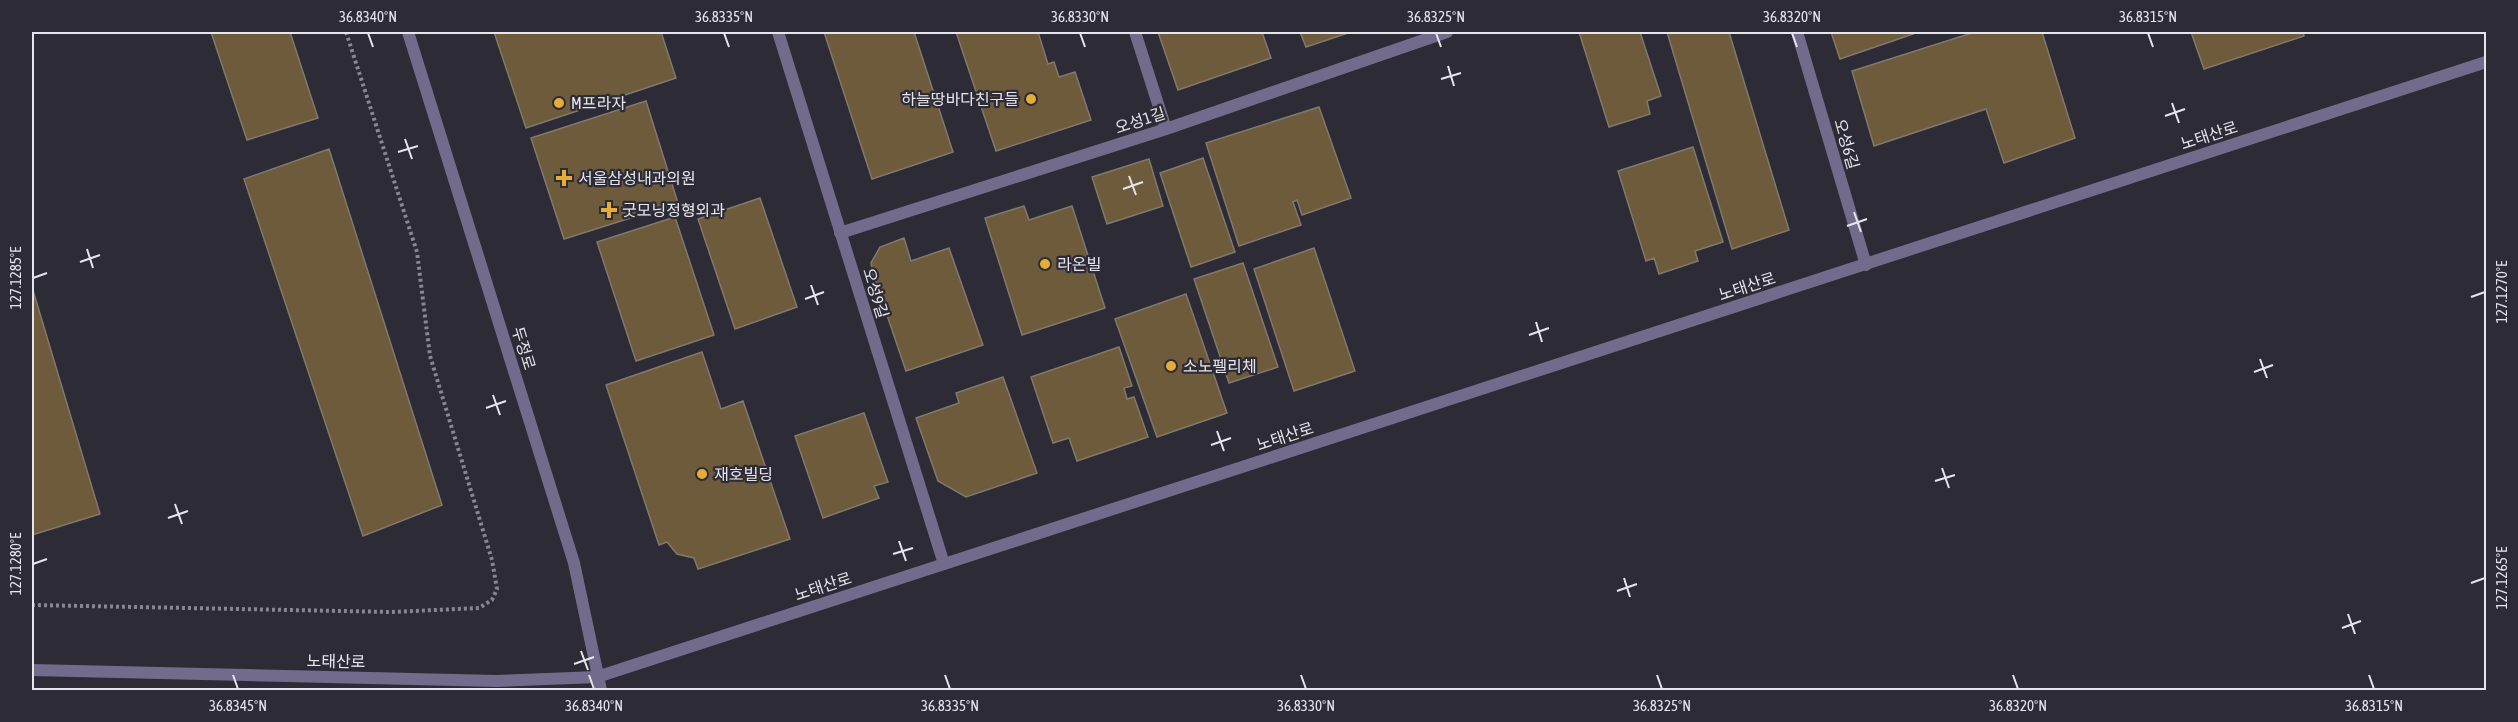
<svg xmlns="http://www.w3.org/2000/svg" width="2518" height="722" font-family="'Asap Condensed','Noto Sans KR',sans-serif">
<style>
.building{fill:#6e5b3b;stroke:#80796d;stroke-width:1.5}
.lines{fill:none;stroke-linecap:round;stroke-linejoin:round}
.path{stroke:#88868f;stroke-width:4;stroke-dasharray:3 3;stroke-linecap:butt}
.minor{stroke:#736b8c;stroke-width:12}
.tertiary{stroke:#736b8c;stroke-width:12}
.ticks{fill:none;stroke:#e6e5ec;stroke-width:2}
.poi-dot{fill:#e6ad36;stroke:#2d2b36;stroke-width:2}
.labels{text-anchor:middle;stroke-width:4.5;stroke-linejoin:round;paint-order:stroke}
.poi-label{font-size:16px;fill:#e6e5ec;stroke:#2d2b36;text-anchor:start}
.street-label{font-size:16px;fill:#e6e5ec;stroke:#2d2b36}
.neatline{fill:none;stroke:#e6e5ec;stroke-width:2}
.ticks-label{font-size:15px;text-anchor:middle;fill:#e6e5ec}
</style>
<rect width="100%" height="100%" fill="#2d2b36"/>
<path class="building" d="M211,32H290L318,118L247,140Z
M494,32H661L676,78L526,128Z
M824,32H914L953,152L872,179Z
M956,32H1038L1048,64L1054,62L1059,77L1075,72L1091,120L996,151Z
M1158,32H1262L1271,58L1178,90Z
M1300,32H1351L1306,47Z
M1579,32H1640L1661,96L1647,101L1650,114L1609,127Z
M1667,32H1729L1789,230L1732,249Z
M1831,32H1912L1913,34L1840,59Z
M1975,32H2042L2075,138L2004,163L1986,109L1874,146L1852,71Z
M2191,32H2303L2304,36L2204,69Z
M646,101L678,203L564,239L531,138Z
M1319,107L1351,198L1302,215L1297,200L1293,202L1301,225L1239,246L1206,143Z
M1693,147L1723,242L1695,251L1698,261L1659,274L1654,258L1646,261L1618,171Z
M329,149L442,505L363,536L244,179Z
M1203,158L1235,252L1191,267L1160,173Z
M1149,159L1163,206L1107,224L1092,177Z
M760,198L797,307L735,329L698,219Z
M1024,206L1029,220L1072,206L1105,308L1022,335L985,218Z
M675,217L714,335L636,361L597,242Z
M904,238L911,261L949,248L983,345L906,371L873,274L871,263L880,247Z
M1314,248L1355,371L1294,391L1254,269Z
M1243,263L1278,367L1229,383L1194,279Z
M32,287L100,514L32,535Z
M1186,294L1227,413L1157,437L1115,319Z
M1119,347L1132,386L1124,388L1127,399L1134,397L1148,437L1077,461L1069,438L1053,443L1031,377Z
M702,352L721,409L743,401L790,539L698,569L694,558L677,554L667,542L659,545L606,385Z
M1003,377L1037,473L966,497L938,481L916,418L959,403L956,393Z
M864,413L888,482L874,486L879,498L823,518L795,436Z"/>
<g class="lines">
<path class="path" d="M32,605L392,612L479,608L492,600L497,589L492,560L430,356L417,252L346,32"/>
<path class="minor" d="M778,32L944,564
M1135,32L1166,129
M1797,32L1866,265
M840,233L1166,129L1447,32"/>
<path class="tertiary" d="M408,32L574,563L601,690
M32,670L497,681L597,677L2486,62"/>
</g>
<path class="ticks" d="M368,33L373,47M724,33L729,47M1080,33L1085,47M1436,33L1441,47M1792,33L1797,47M2148,33L2153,47M1448,66L1454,86M1441,79L1461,73M2172,103L2179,123M2165,116L2185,109M405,139L412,159M398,152L418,146M1129,176L1136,195M1123,189L1143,182M1854,212L1861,232M1847,226L1867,219M87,249L93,268M80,262L100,255M33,278L47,273M811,285L818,305M2471,297L2485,292M805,299L824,292M1536,322L1542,342M1529,335L1549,328M2260,359L2267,378M2254,372L2273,365M493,395L500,415M486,408L506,401M1217,431L1224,451M1211,445L1231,438M1942,468L1949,488M1935,481L1955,475M175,504L182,524M168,518L188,511M899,541L906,561M893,554L913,548M33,564L47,559M1624,578L1630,597M2471,583L2485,578M1617,591L1637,584M2348,614L2355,634M2342,628L2361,621M581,651L588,670M574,664L594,657M233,675L238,689M589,675L594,689M945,675L950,689M1301,675L1306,689M1657,675L1662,689M2013,675L2018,689M2369,675L2374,689"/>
<g class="poi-dot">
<circle cx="1031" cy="99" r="6"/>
<circle cx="559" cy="103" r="6"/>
<path d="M561 169h6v6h6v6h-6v6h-6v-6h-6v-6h6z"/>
<path d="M606 201h6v6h6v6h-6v6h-6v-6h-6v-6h6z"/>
<circle cx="1045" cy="264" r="6"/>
<circle cx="1171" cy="366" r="6"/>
<circle cx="702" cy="474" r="6"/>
</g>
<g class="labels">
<g class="poi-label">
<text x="1019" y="105" text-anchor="end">하늘땅바다친구들</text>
<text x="571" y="109">M프라자</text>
<text x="578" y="184">서울삼성내과의원</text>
<text x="622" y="216">굿모닝정형외과</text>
<text x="1057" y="270">라온빌</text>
<text x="1183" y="372">소노펠리체</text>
<text x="714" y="480">재호빌딩</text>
</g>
<g class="street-label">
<text transform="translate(1140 120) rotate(-18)" y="6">오성1길</text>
<text transform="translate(2209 135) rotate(-18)" y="6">노태산로</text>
<text transform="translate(1847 144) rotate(74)" y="6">오성6길</text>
<text transform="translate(1747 286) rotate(-18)" y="6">노태산로</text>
<text transform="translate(876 293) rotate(73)" y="6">오성9길</text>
<text transform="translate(524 348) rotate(73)" y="6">두정로</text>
<text transform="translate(1285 436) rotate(-18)" y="6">노태산로</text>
<text transform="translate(823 586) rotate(-18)" y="6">노태산로</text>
<text transform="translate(336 661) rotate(1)" y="6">노태산로</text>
</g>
</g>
<rect width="2518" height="722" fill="none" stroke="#2d2b36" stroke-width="66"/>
<rect x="33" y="33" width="2452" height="656" class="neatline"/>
<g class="ticks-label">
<text x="368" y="22">36.8340°N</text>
<text x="724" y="22">36.8335°N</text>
<text x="1080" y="22">36.8330°N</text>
<text x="1436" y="22">36.8325°N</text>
<text x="1792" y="22">36.8320°N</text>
<text x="2148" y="22">36.8315°N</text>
<text transform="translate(16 278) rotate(-90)" y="5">127.1285°E</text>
<text transform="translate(2502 292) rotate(-90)" y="5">127.1270°E</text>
<text transform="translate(16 564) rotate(-90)" y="5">127.1280°E</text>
<text transform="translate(2502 578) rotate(-90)" y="5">127.1265°E</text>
<text x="238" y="711">36.8345°N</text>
<text x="594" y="711">36.8340°N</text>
<text x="950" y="711">36.8335°N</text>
<text x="1306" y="711">36.8330°N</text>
<text x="1662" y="711">36.8325°N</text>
<text x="2018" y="711">36.8320°N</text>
<text x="2374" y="711">36.8315°N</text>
</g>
</svg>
